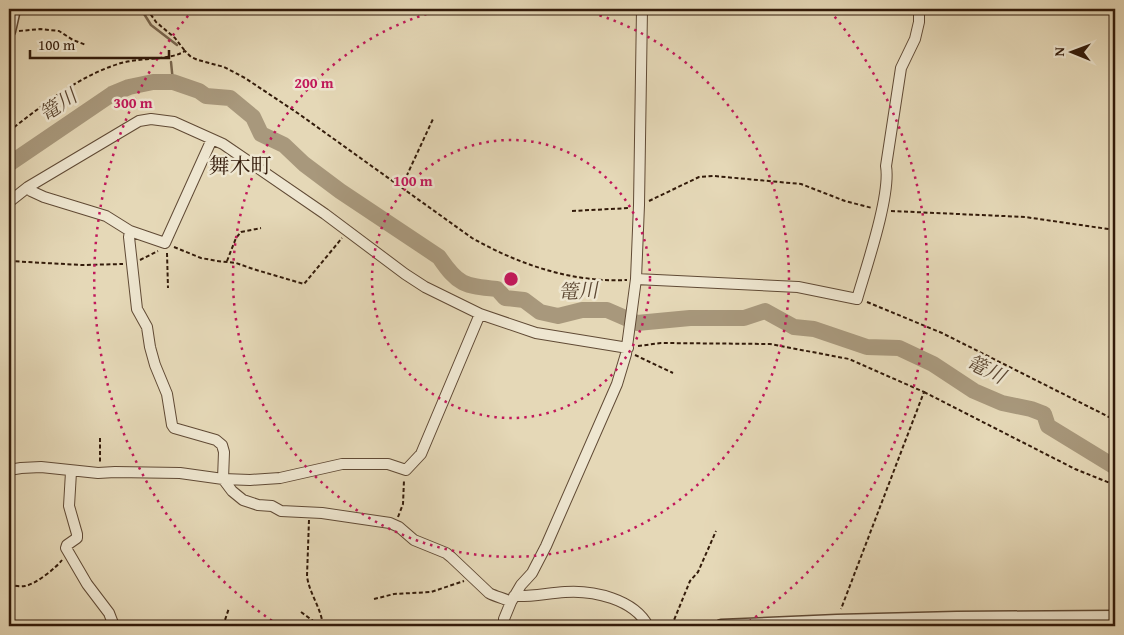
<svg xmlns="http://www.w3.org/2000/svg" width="1124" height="635" font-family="'Gentium Book Plus','Noto Serif JP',serif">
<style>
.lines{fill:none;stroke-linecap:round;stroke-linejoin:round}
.stream{stroke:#79664e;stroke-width:2.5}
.river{stroke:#a8987c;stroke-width:16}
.minor-casing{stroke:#604a35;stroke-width:12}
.tertiary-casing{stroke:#604a35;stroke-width:15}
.path{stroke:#331b0a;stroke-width:2;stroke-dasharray:4 2.5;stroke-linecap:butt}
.minor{stroke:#eee6d0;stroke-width:10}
.tertiary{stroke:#eee6d0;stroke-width:12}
.ring{fill:none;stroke:#c2185b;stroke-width:2.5;stroke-dasharray:2.5 5}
.labels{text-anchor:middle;stroke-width:5;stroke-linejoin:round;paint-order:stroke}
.water-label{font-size:20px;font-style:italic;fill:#5c4732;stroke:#eee6d0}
.quarter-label{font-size:21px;fill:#331b0a;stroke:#eee6d0}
.centre{fill:#c2185b;stroke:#eee6d0;stroke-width:2.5}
.ring-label{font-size:15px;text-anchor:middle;font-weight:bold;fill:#c2185b;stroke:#eee6d0;stroke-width:5;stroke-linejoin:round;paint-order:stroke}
</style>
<rect width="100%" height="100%" fill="#e5d8b7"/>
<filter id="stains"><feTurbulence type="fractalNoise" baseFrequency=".004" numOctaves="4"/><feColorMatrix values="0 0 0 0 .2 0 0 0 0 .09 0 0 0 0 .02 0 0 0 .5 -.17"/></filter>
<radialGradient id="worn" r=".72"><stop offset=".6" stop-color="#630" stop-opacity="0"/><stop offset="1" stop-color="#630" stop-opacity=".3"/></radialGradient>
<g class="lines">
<path class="stream" d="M141,9L151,25L177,45
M171,62L173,82"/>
<path class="river" d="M9,164L112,94L129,87L153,82H173L199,91L206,96L230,98L253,117L261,134L284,145L304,164L340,191L439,257C458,285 464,286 497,289L505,298L524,300L540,312L558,316L582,310H607L637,323L690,318H744L765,311L794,327L814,329L867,347L899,348L933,364L974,391L1002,403L1031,409L1044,414L1048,426L1115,467"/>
<g class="minor-casing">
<path id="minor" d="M28,187L31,191L44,197L106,216L130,231L165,243L212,139
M9,202L28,187L139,121L151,119L174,122L223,144L325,214L405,274L425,287L480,314L536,333L628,348
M130,231L129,237L137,309L147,327L150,347L155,365L167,394L172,425L174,428L216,440L222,445L224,452L223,479L232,491L243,500L258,505L272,506L281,511L322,513L390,523L399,527L414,540L446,553L451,557L489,593C496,597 504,598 511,602
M636,279L798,287L857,299C866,268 891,195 886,166L901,68L915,39L919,22V9
M9,470L21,468L41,467L98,473L115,472L180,473L223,479L250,480L280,478L342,464H388L406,470L421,454L480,314
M71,472L69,506L77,534V538L67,545L66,548L87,584L109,613L114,626
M514,596C531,597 548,593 565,592C593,590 634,599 648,626
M504,626V619L511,602L521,585L532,573L546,546L617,384L626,354L636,279L639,205L642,9"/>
</g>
<g class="tertiary-casing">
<path id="tertiary" d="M9,31L14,9
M721,626L837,621L957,618L1115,617"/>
</g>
<path class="path" d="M147,9L156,22L175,38L185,51
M19,31L40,29L59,31L73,40L86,45
M9,131C42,106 77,77 118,64C138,57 170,61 185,51L191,57L198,60L224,67L245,78L299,114L472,238C518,264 572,283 627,280
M401,188L433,119
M649,201L699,177L714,176L801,184L845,201L872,208
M572,211L630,208
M891,211L1025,217L1115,230
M174,247L201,258L217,261L236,263L253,269L304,284L342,238
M167,253L168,288
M140,260L158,251
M9,261L82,265L123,264
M227,261L236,238L241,232L261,228
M867,302L942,333L1115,420
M638,346L661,343L770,344L849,359L924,392L841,609
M635,355L673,373
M924,392L1075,469L1115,485
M100,438V463
M398,517L403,504L404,480
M309,520L307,576C309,592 319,605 322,620
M9,584C14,586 20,587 25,586C36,584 56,568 62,560
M374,599L394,594L431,592L464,581
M301,612L320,626
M223,626L229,608
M674,626V620L690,581L698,572L716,531"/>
<use href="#minor" class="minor"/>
<use href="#tertiary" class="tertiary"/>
</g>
<g class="ring">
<circle cx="511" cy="279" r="139"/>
<path d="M578 9A278 278 0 1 1 444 9"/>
<path d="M278 625A417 417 0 0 1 192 11M830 11A417 417 0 0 1 744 625"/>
</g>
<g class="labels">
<g class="water-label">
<text transform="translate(58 105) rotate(-34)" y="7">篭川</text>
<text transform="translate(578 291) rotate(-3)" y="7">篭川</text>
<text transform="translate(986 369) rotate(26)" y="7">篭川</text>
</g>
<g class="quarter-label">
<text x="240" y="173">舞木町</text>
</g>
</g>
<circle cx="511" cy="279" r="8" class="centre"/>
<g class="ring-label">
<text x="314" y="88">200 m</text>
<text x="133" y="108">300 m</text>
<text x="413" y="186">100 m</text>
</g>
<rect width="1124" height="635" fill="none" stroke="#e5d8b7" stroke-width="30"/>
<rect x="10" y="10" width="1104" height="615" fill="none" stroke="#331b0a" stroke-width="2.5"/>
<rect x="15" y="15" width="1094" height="605" fill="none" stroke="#331b0a"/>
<g transform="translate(1072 52) rotate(271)" stroke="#eee6d0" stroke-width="4" paint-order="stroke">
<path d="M0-4L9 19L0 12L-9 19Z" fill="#331b0a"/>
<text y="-8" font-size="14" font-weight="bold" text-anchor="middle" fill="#331b0a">N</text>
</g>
<path d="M30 50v8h139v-8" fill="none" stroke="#331b0a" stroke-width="2.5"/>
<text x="38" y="50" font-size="15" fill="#331b0a" stroke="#eee6d0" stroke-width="4" paint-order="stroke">100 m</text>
<rect width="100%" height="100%" filter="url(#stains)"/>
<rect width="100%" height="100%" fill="url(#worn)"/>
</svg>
